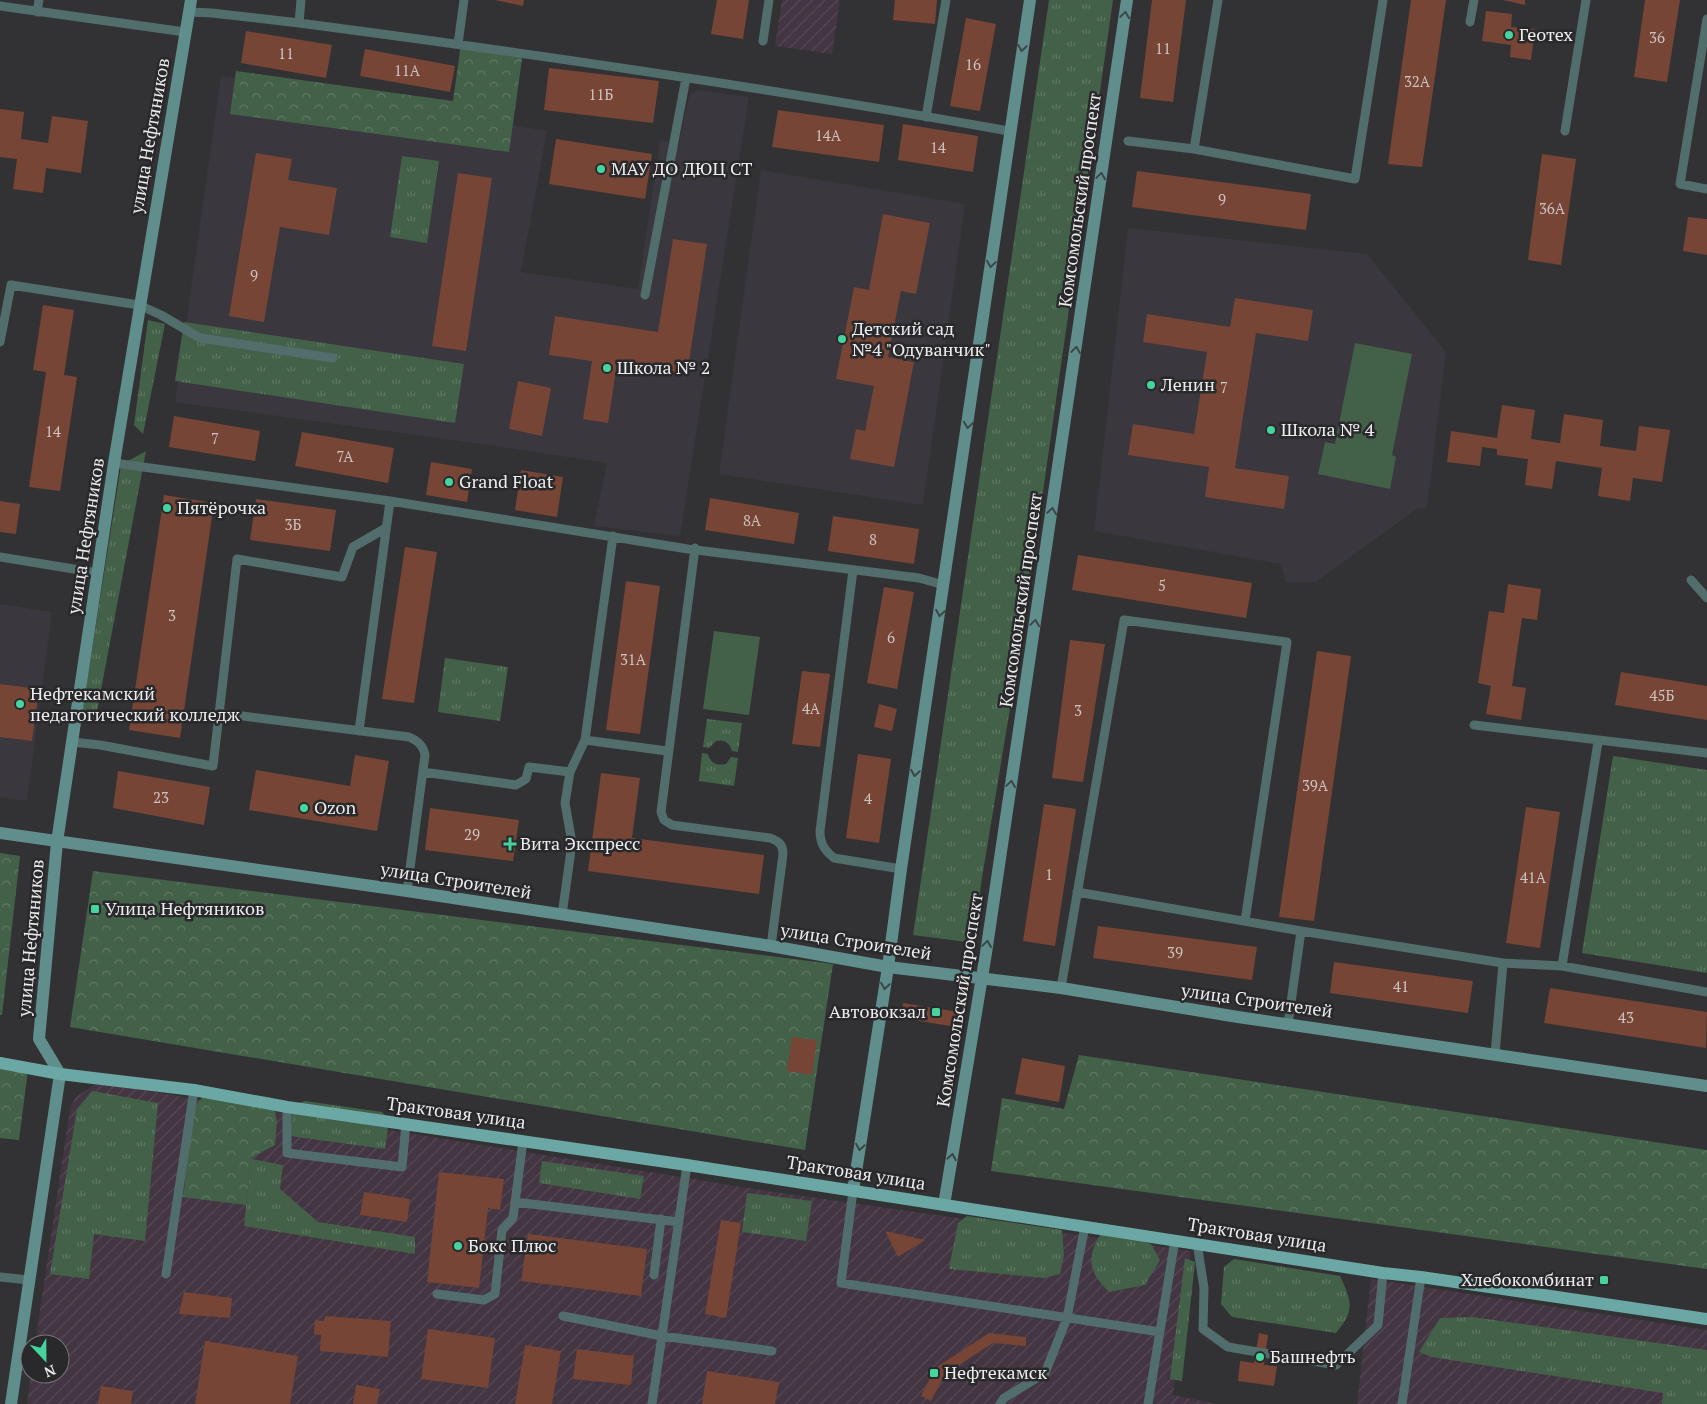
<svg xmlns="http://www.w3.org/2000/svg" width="1707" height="1404" font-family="'PT Serif',serif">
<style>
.industrial{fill:url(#industrial-furrows)}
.built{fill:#3a373f}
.grass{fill:url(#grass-tufts)}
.forest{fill:url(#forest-crowns)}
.garden{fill:#436149}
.building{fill:#764535}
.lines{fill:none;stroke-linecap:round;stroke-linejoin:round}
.lane{stroke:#516d6c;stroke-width:9}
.secondary{stroke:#608e8c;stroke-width:12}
.primary{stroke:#6ba7a4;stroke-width:12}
.oneway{stroke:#3a4747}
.poi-dot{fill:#46d49e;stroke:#29282a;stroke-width:2}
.labels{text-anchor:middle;stroke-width:5;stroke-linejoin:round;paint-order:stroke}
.number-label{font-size:15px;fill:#cec2bf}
.poi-label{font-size:18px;fill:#ececed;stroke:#29282a;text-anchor:start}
.street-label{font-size:18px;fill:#ececed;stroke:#29282a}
</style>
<defs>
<pattern id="industrial-furrows" width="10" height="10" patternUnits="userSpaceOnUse" patternTransform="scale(1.25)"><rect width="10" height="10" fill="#433542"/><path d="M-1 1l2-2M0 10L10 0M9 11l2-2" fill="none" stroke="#554954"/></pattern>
<pattern id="grass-tufts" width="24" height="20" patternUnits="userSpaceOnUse" patternTransform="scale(1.25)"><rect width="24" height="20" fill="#436149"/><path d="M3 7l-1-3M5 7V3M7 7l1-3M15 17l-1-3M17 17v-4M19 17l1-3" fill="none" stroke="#5e7864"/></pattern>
<pattern id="forest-crowns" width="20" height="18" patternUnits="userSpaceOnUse" patternTransform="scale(1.25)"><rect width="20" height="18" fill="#436149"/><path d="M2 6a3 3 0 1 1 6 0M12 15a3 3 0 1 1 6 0" fill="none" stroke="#5e7864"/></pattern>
</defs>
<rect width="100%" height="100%" fill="#323234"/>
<path class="industrial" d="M782,0H840L832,54L775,46Z
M97,1083L761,1190L1191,1251L1173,1395L1217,1404H27L31,1374H60V1344H35L70,1108L76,1097Z
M1371,1279L1707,1330V1404H1357Z"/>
<path class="built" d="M221,76L547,131L521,272L638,289L660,140L679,144L689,96L697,90L749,97L680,536L594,526L607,463L496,446L175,402Z
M761,170L965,204L923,505L719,474Z
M1128,228L1367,254L1446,352L1427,508H1418L1316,582H1286L1281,564L1094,531Z
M0,604L52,612L27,801L0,797Z"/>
<path class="grass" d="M1049,0H1113L1025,618L981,884L975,943L913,935Z
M402,156L439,161L427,243L390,237Z
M148,320L165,324L143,434L134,425Z
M184,322L464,364L455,423L175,381Z
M146,451L95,722L81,720L121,465Z
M445,658L508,667L500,721L438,712Z
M707,719L742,723L738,752L732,751C730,743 724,739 716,741L709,748L703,747Z
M702,753L708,754C710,763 717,766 726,764L731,757L738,758L734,786L699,781Z
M1613,756L1707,770V973L1582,953Z
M92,1091L158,1103L145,1241L94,1234L89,1279L50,1274L77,1109Z
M305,1101L382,1112L389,1119L385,1149L290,1136L293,1105Z
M251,1159L283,1165L280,1189L318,1222L415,1237V1254L244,1226Z
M542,1161L644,1176L640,1199L539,1183Z
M747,1193L812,1201L806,1241L742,1232Z
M967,1216L1062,1230L1064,1255L1060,1274L1044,1278L949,1269L958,1223Z
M1100,1235H1129L1151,1244L1160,1260L1145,1285L1109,1292C1089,1272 1086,1260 1100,1235Z
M1185,1258L1195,1262L1182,1381L1170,1379Z
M1234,1259L1340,1276C1352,1302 1355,1311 1336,1333L1232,1317L1221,1304L1224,1267Z
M1472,1317L1707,1350V1404H1662L1663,1393L1432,1357L1419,1352L1440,1318Z"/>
<path class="forest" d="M461,44L523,52L509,152L230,114L236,71L453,101Z
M0,853L20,856L2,1015H0Z
M93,871L833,964L805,1150L70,1027Z
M1079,1055L1707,1150V1269L991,1171L1002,1098L1064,1109Z
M0,1067L28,1070L19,1140L0,1138Z
M209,1089L271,1098L277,1121L275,1145L258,1154L251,1159L246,1205L182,1197L184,1191L193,1109Z"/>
<path class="garden" d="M1355,343L1412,354L1392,455L1396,457L1390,489L1318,474L1325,442L1335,444Z
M714,631L760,637L749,715L703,709Z"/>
<path class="building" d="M495,0H524L523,6Z
M717,0H749L743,39L711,34Z
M895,0H937L935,24L893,20Z
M1152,0H1186L1173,102L1140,98Z
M1411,0H1446L1422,167L1388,164Z
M1503,0H1525V5Z
M1645,0H1680L1667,82L1634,77Z
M1486,11L1512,14L1511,27L1535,29L1531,60L1510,57L1511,45L1482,41Z
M966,18L996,24L980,111L950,106Z
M246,31L332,45L326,78L241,63Z
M365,49L455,66L450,92L360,76Z
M549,68L659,81L653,123L544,110Z
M0,109L24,112L21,139L48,143L52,116L88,121L81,173L46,168L43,193L13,189L17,159L0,157Z
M778,110L884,125L879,162L772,147Z
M903,124L978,136L973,172L898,160Z
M556,139L652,154L645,199L549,184Z
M256,153L292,159L288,180L337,188L329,235L280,227L264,322L229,316Z
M1542,154L1576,159L1561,265L1528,260Z
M1137,171L1311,194L1306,230L1132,207Z
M458,173L492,178L466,351L432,346Z
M883,214L930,223L916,294L901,291L888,357L914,362L894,467L850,459L856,429L865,431L874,386L836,379L854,287L869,290Z
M1688,217L1707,219V255L1683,251Z
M673,239L707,244L687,375L617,364L608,423L583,419L592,361L549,355L555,316L658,332Z
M1235,298L1313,310L1308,341L1256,333L1235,468L1289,476L1284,509L1205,497L1209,467L1128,455L1133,424L1194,434L1207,352L1143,342L1147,314L1230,327Z
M43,305L74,310L64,375L77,377L60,491L29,487L46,372L33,370Z
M518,381L551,388L542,436L509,429Z
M1502,405L1535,410L1531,439L1560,443L1564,414L1603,420L1600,446L1636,451L1639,426L1670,430L1662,482L1633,478L1630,501L1598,496L1602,468L1556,461L1552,489L1525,485L1528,459L1497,455V449L1482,447L1480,466L1447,462L1451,431L1497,438Z
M174,416L260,431L255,461L169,447Z
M302,432L394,448L388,483L295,466Z
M431,462L472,469L467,502L426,495Z
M521,470L563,477L557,517L515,510Z
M164,495L214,503L180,738L129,730Z
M710,498L799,513L794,544L705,530Z
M256,499L336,510L330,551L250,540Z
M0,501L20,504L16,534L0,532Z
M833,516L919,529L914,564L828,551Z
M405,547L437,552L414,703L382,699Z
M1078,555L1252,583L1246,618L1072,590Z
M626,581L660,586L640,734L606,730Z
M1508,584L1541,589L1537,620L1522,618L1512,686L1526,688L1521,720L1486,714L1491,686L1478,683L1489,611L1504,613Z
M884,587L914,592L897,689L867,683Z
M1070,640L1105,644L1083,782L1052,778Z
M1317,651L1351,656L1314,921L1279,917Z
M802,671L830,674L820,747L792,744Z
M1621,672L1707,686V720L1615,705Z
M0,684L39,689L32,741L0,737Z
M879,704L897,709L892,731L874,727Z
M858,754L891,759L879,843L846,838Z
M355,755L389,761L377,831L249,810L256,770L350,786Z
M118,771L210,787L204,825L113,808Z
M601,773L640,778L632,838L764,855L759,894L588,871Z
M1044,804L1076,809L1055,946L1023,941Z
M1526,807L1560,812L1540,948L1506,943Z
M430,808L519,820L513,861L425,850Z
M1098,926L1257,947L1252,980L1093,958Z
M1334,962L1473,981L1468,1013L1330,993Z
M1550,988L1707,1012L1706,1048L1544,1023Z
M903,1003L965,1013L963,1028L900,1018Z
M792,1037L817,1040L812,1075L787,1071Z
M1022,1058L1065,1066L1059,1102L1015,1094Z
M439,1172L504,1179L500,1210L488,1208L479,1288L427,1282Z
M364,1192L410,1199L407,1222L360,1215Z
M721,1220L741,1223L726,1318L705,1314Z
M885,1231L925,1240L898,1257Z
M528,1234L647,1249L641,1296L521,1281Z
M184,1292L232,1298L230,1318L179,1314Z
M325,1316L391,1321L388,1357L320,1351L321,1335L314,1334L315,1320L324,1321Z
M428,1329L495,1338L488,1388L421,1379Z
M989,1333L1026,1337V1346L993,1343L945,1374L931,1401L921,1396L935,1368Z
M1259,1333L1268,1335L1264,1365L1277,1366L1274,1386L1238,1381L1240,1361L1254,1363Z
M205,1341L298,1356L290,1404H195Z
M525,1345L561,1351L552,1404H515Z
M577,1349L634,1356L631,1385L573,1379Z
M707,1371L779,1382L775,1404H702Z
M356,1385L380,1389L377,1404H353Z
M101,1386L133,1391L131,1404H98Z"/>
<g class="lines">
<path class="lane" d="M0,6L185,32
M37,12L39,0
M189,12L212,13L299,23L301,0
M1707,19L1680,184L1707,189
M1470,22L1474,0
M299,23C536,54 774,89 1009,131
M763,41L769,0
M458,44L464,0
M926,117L946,0
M1565,131L1586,0
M1128,141L1194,149L1355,179L1383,0
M1194,149L1218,0
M645,295L686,78
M0,342L11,285L139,305L161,315L200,338L333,358
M114,463L390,501
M695,548L661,812L664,820L672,825L770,838C779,841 783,845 783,854L771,946
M0,557L98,573
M853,570L820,831C820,843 824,850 834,858L901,869
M1691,580L1707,598
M219,713L409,737C418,741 423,745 425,755L407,891
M1474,725L1707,753
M359,731L390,501L688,549L919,578L944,585
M585,740L613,536
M72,742L100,745L213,766L237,559L342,577L353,547L386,528
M423,772L516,785L526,779L529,767L570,772
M1077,892L1301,931L1503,963L1562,966L1707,992
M562,915L572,843L565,803L570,772L585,740L667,751
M1562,966L1598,742
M1061,988L1124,620L1287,642L1245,921
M1288,1024L1301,931
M1495,1054L1503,963
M287,1107V1153L402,1167L406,1123
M853,1191L841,1283L1160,1332
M515,1202L679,1222
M1197,1243L1204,1288L1203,1329L1228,1347L1336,1365L1378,1325L1383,1273
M166,1274L194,1090
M654,1275L661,1219
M0,1277L29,1280
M437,1294L484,1300L495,1294L502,1230L513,1218L523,1141
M563,1316L662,1336L772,1351
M652,1404L687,1165
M1000,1404L1004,1398L1045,1373L1067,1318L1085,1226
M1148,1404L1175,1240
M1402,1404L1421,1277"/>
<path class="secondary" d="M0,833L407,891L771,946L888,967L1061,988L1238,1017L1707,1086
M853,1191L888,967L901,869L1030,0
M944,1205L986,953L1127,0
M11,1404L60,1074L39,1039L57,842L114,463L191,0"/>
<path class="primary" d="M0,1063L60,1074L194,1090L287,1107L687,1165L1383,1273L1421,1277L1707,1319"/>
</g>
<defs><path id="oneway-chevron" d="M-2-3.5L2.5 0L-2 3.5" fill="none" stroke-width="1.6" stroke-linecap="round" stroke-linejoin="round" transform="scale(1.25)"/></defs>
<g class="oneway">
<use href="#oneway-chevron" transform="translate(1125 15) rotate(-82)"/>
<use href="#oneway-chevron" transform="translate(1022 48) rotate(99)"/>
<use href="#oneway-chevron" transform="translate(1101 176) rotate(-82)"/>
<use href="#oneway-chevron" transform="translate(991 264) rotate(98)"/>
<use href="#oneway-chevron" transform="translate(1076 350) rotate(-82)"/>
<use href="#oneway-chevron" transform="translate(968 425) rotate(98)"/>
<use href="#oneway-chevron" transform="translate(1052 511) rotate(-82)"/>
<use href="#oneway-chevron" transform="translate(940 613) rotate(99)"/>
<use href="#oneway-chevron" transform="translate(1035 623) rotate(-82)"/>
<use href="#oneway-chevron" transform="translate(915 773) rotate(99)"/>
<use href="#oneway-chevron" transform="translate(1011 784) rotate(-82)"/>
<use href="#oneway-chevron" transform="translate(987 944) rotate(-82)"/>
<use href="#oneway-chevron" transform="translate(885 986) rotate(99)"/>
<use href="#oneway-chevron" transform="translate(860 1147) rotate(99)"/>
<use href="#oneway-chevron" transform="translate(952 1157) rotate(-80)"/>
</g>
<g class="poi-dot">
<circle cx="1509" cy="35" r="5"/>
<circle cx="601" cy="169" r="5"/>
<circle cx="842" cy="339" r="5"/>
<circle cx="607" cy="368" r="5"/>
<circle cx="1151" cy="385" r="5"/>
<circle cx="1271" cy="430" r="5"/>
<circle cx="449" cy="482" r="5"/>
<circle cx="167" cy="508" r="5"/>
<circle cx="20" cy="704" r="5"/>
<circle cx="304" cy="808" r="5"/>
<path d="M507.5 836.5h5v5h5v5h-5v5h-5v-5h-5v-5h5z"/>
<rect x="90" y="904" width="10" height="10" rx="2.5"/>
<rect x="931" y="1007" width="10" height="10" rx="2.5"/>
<circle cx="458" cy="1246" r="5"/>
<rect x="1599" y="1275" width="10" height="10" rx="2.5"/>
<circle cx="1260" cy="1357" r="5"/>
<rect x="929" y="1368" width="10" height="10" rx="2.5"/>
</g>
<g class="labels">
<g class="number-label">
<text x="1657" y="43">36</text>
<text x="1163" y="54">11</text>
<text x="286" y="59">11</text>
<text x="973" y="70">16</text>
<text x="407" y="76">11А</text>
<text x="1417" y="87">32А</text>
<text x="601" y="100">11Б</text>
<text x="828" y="141">14А</text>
<text x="938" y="153">14</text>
<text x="1222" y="205">9</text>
<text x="1552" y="214">36А</text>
<text x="254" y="281">9</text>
<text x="1224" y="393">7</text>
<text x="53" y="437">14</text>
<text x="215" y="444">7</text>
<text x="345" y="462">7А</text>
<text x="752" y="526">8А</text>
<text x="293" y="530">3Б</text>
<text x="873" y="545">8</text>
<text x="1162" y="591">5</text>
<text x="172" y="621">3</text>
<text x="891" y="643">6</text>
<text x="633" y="665">31А</text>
<text x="1662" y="701">45Б</text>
<text x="811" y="714">4А</text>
<text x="1078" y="716">3</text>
<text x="1315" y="791">39А</text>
<text x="161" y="803">23</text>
<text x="868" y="804">4</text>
<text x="472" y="840">29</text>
<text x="1049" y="880">1</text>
<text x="1533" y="883">41А</text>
<text x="1175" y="958">39</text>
<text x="1401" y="992">41</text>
<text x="1626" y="1023">43</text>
</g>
<g class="poi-label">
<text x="1519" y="41">Геотех</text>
<text x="611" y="175">МАУ ДО ДЮЦ СТ</text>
<text x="852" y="335">Детский сад<tspan x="852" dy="21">№4 "Одуванчик"</tspan></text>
<text x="617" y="374">Школа № 2</text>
<text x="1161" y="391">Ленин</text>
<text x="1281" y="436">Школа № 4</text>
<text x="459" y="488">Grand Float</text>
<text x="177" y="514">Пятёрочка</text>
<text x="30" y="700">Нефтекамский<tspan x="30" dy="21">педагогический колледж</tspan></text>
<text x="314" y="814">Ozon</text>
<text x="520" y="850">Вита Экспресс</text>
<text x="105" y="915">Улица Нефтяников</text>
<text x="926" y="1018" text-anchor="end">Автовокзал</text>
<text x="468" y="1252">Бокс Плюс</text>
<text x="1594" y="1286" text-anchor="end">Хлебокомбинат</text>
<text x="1270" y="1363">Башнефть</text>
<text x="944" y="1379">Нефтекамск</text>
</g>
<g class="street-label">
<text transform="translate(150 136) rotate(-80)" y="6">улица Нефтяников</text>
<text transform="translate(1080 200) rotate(-82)" y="6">Комсомольский проспект</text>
<text transform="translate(86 536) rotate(-81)" y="6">улица Нефтяников</text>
<text transform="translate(1021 600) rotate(-82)" y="6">Комсомольский проспект</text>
<text transform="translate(456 881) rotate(9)" y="6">улица Строителей</text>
<text transform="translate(31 938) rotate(-85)" y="6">улица Нефтяников</text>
<text transform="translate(856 942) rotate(9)" y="6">улица Строителей</text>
<text transform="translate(960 1000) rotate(-81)" y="6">Комсомольский проспект</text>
<text transform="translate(1257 1001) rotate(8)" y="6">улица Строителей</text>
<text transform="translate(456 1113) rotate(8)" y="6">Трактовая улица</text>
<text transform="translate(856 1173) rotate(9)" y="6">Трактовая улица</text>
<text transform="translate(1257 1235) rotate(9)" y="6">Трактовая улица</text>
</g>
</g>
<g transform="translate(45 1359) rotate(158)"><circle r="24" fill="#29282a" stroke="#777678"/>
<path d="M0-4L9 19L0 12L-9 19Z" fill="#46d49e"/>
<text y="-8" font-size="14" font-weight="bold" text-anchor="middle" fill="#ececed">N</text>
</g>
</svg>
